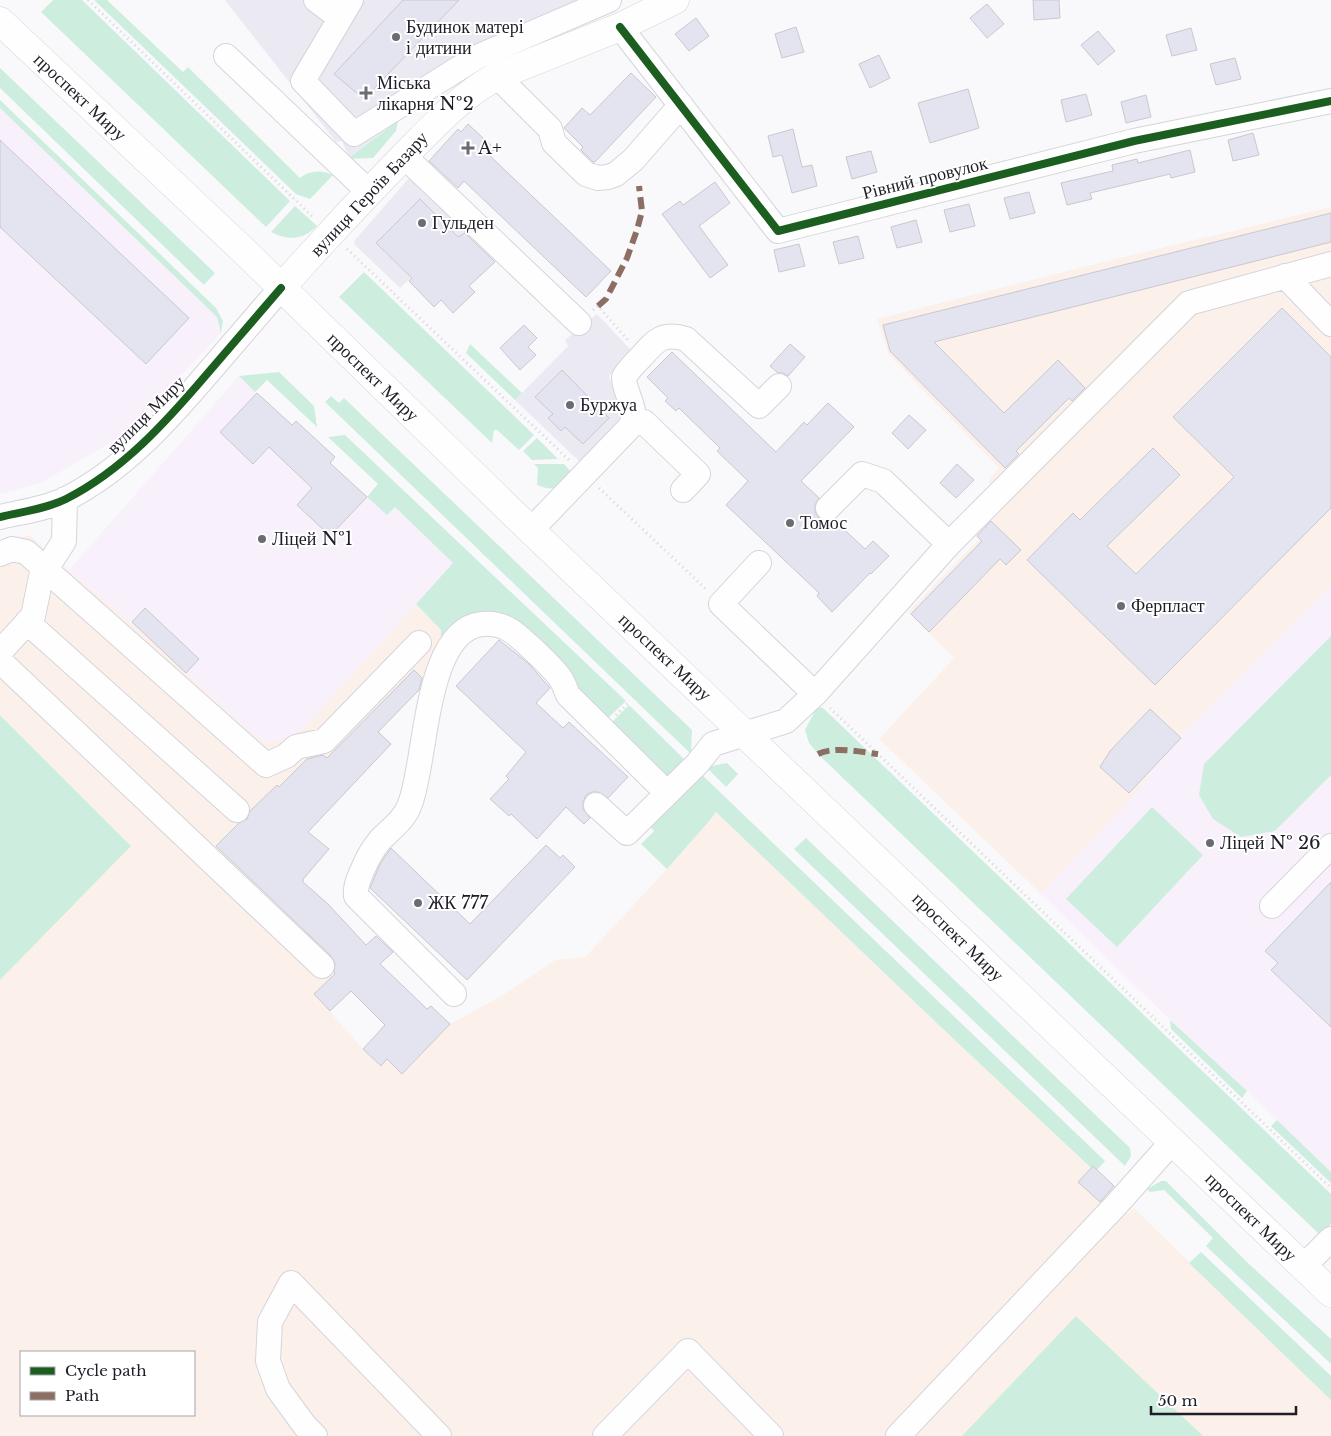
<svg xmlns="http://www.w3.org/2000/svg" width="1331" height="1436" font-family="'Libre Baskerville',serif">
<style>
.built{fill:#ebeaf3}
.industrial{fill:#fcf1ea;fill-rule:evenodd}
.education{fill:#f8f0fb}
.green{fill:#cdeddf}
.building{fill:#e4e4f0;stroke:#c8c8ce}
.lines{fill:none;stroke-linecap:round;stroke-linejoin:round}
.minor-casing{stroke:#d5d4da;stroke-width:26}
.major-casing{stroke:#d5d4da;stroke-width:29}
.path{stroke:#d5d4d7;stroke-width:3;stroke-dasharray:1 4;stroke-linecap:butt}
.minor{stroke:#fefeff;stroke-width:24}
.major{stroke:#fefeff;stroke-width:28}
.quiet{stroke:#8d6e63;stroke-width:6;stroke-dasharray:12 6;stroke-linecap:butt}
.cycleway-casing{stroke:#fff;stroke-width:11}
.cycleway{stroke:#1b5e20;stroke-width:8}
.poi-dot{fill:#6b6b72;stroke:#fff;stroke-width:2}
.labels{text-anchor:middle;stroke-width:4;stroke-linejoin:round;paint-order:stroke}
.poi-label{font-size:18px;fill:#1f1e28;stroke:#fff;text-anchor:start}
.street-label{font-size:18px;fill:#1f1e28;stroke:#fff}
</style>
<rect width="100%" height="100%" fill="#f9f9fc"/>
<path class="built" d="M225,0H621L471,66L349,157L342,141L336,142Z
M409,178L415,179L469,230L442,249L400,288L355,245L354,241Z
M597,314L631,350L620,360L609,377L626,420L583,465L515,400L568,346L565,340Z"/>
<path class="industrial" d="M1331,207V586L1180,736L1156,764L1137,792L1041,894L879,739L954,658L908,612L979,539L972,532L990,491L989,479L999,468L889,355L877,319L1099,263Z
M30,535L60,563L129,620L186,673L262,740L303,729L416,604L441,630V640L427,682L379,731L391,744L315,825L312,823L307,830L329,849L303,882L328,904L366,945L314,994L363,1049L380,1066L387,1059L403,1074L450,1024L503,995L555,960L585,957L667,869L711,819L715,811L943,1029L1090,1168L1093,1166L1115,1186L1108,1195L1127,1214L1134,1208L1331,1400V1436H0V980L131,846L0,715V543ZM21,1352H194V1415H21Z"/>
<path class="education" d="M0,108L217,317L221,333L127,433L41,483L0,494Z
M239,376L292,425L296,421L335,457L330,463L387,515L395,507L453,563L303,729L288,737L269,743L262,740L248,730L129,620L69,570Z
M1331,586V1172L1247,1091L1166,1016L1041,894L1137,792L1156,764L1179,737Z"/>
<path class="green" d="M53,0H82L290,201L266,227L41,12Z
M94,0H107L183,72L188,67L300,178C310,170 322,170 333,175L310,199L296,194Z
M0,68L215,273L204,285L0,88Z
M0,100L216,308L223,321L221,333L217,317L0,108Z
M398,121L396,131L373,158L347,159Z
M295,206L317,226C303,240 288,241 271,232Z
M364,272L534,435L519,450L497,430H494L492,443L339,297Z
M470,344L522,393L515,400L466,353Z
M279,372L314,406L317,427L267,380L255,392L239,376Z
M331,396L339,403L344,398L692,730L691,754L325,402Z
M345,435L626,701L606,720L503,620L441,640V630L416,604L453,563L395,507L387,515L367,497L378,484L328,437Z
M537,438L558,459L532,460L523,451Z
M534,464H564L574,475C559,486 556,493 537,485L538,468Z
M1331,636V775L1275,831L1241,837L1213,819L1199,795L1204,764Z
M629,705L687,762L676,774L665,778L608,726Z
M817,707L823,708L1331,1194V1224L1320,1235L818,754L809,743L805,730Z
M0,715L131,846L0,980Z
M727,763L738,774L726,787L706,767Z
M700,773L1105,1161L1097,1170L1093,1166L1091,1168L943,1029L716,812L711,819L667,869L641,844L654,831L648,824Z
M1152,807L1203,855L1117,947L1066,899Z
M806,838L1130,1148L1131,1156L1125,1166L794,849Z
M1170,1020L1247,1091L1242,1098L1171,1029Z
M1277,1120L1331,1172V1183L1271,1126Z
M1161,1181H1166L1250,1265L1331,1339V1364L1206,1246L1213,1238L1164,1190L1150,1192L1147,1189Z
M1201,1252L1331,1376V1400L1189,1263Z
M1076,1316L1203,1436H962Z"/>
<path class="building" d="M403,0H459L364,99L334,74Z
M1033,0H1059L1060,18L1034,20Z
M987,4L1004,24L987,38L970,18Z
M696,18L709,36L689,51L675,34Z
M796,27L804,52L782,58L775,34Z
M1191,28L1197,50L1172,56L1166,35Z
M1098,31L1115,51L1098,65L1081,45Z
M879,55L890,78L870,88L859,64Z
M1235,58L1241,79L1216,85L1210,64Z
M631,73L656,97L595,162H593L581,150L583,147L564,128L582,108L590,115Z
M968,89L979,128L930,143L918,103Z
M1086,94L1092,115L1066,122L1061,100Z
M1146,95L1151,117L1126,123L1121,102Z
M468,124L495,149L489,155L611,271L586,297L464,181L458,188L429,161L458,129L461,132Z
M793,129L802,167L812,165L817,186L792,193L782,155L773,157L768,136Z
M1253,133L1259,155L1233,161L1228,140Z
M0,140L189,318L146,364L0,227Z
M1190,150L1195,172L1171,178L1170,174L1090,193L1092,199L1067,205L1061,183L1113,171L1112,165L1137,159L1138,163Z
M871,151L877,172L852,179L846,157Z
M715,182L730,203L699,226L728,265L710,278L662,214L680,201L683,205Z
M1029,192L1035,213L1010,219L1004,198Z
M420,199L458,237L465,233L495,262L469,286L475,292L453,313L441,300L434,307L409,281L412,278L376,243Z
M969,204L975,226L950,232L944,210Z
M1331,213V242L934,342L1004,413L1058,360L1085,388L1072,401L1069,398L1016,451L1019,454L1005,468L890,351L883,325Z
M916,220L922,242L897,248L891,227Z
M858,236L864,258L839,264L833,242Z
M799,244L805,266L779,272L774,250Z
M1282,308L1331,357V508L1155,685L1027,560L1073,513L1080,520L1153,448L1180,475L1107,546L1136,574L1234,477L1173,417Z
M524,325L537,338L528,347L536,355L520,370L500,348Z
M790,344L805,357L788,376L783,373H778L770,366Z
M672,352L776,452L804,422L807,425L828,403L854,427L801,481L819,498L815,505V512L819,518L825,521L834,520L865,549L873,541L889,556L871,574L870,573L832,612L817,596L819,593L726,505L748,481L717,451L720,448L679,408L676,411L665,401L668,398L647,377Z
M562,370L609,418L583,444L565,427L561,431L548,418L553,414L535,397Z
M257,393L292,425L296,421L335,457L330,463L367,497L330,536L297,505L312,488L269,447L253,464L220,432Z
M909,415L926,430L908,449L892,433Z
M957,464L974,480L956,498L940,483Z
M991,521L1021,550L1006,565L1000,559L929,632L911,614L982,541L977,536Z
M145,608L199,659L186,673L132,622Z
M499,640L528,663L550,688L536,703L563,728L569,722L628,777L608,798L598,792H592L586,795L583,802V809L590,818L584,824L566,807L537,839L511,814L509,816L490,799L509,779L506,776L526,752L456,686Z
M414,670L422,678L419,690L378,732L391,744L308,832L329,849L303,879V882L328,904L366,945L376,936L393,952L380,964L427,1009L431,1006L450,1024L402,1074L387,1059L381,1066L363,1049L385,1025L351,991L330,1011L314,994L335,974L334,972L335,963L331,956L216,846L239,823L247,819L250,811L277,785L279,787L307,759L323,755L327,758Z
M1150,709L1181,738L1129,793L1100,767L1110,751Z
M546,845L560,858L563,855L575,867L467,980L370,888L380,864L391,848L470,924Z
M1331,882V1027L1271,970L1278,963L1265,951Z
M1093,1166L1114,1186L1100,1202L1078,1182Z"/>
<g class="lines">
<g class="minor-casing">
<path id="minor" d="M316,0L340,18
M351,0L303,81L354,134L477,57L609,0
M620,27L778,231L1134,141L1331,101
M226,56L369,192
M497,76L550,129L554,143L586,174L598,178L608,177L616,174L633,160L681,105
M404,156L579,323
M1285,276L1331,324
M633,423L644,422L698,474L683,490
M0,517C21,512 46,509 66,499C123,470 166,422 207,374C232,345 256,317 281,288
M531,530L629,428C641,411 624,395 624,377C629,369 635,363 642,356C656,340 663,332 686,339L759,406L779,386
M949,544L1189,303L1331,264
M0,554L12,549L26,552L266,765L286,756L296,747L324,741L419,643
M759,563L721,604L815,694
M27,622L237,810
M0,652L33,616L41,577L64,541L65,499
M0,661L322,966
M596,805L627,833L697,764L713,744L786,721L815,694L949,544L883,481L862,474L828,508
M1272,906L1331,846
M454,994L356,896C355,887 358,880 362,871C367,859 373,848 381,839C392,828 405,819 410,804C427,761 424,630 482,624C492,623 499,624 508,629C519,635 557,671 562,681C565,686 566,691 568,695L667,793
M1303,1267L1331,1239
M315,1436L305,1426L278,1389L268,1361L270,1322L291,1283L439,1436
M605,1436L688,1351L771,1436
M898,1436L1117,1204L1172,1142"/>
</g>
<g class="major-casing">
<path id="major" d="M0,21L245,252L516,516L1331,1293
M281,288C320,244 360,201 401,159C431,129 459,97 497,76L620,27L675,0"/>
</g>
<path class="path" d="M88,0L314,218
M347,249L569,460
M593,310L598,306L628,340
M599,488L707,590
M830,708L1331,1188
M616,715L630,701"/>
<use href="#minor" class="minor"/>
<use href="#major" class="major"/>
<path class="quiet" d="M598,306L606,299L627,258L637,230L642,211L639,186
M818,754C834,746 860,752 878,754"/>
<g class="cycleway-casing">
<path id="cycleway" d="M620,27L778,231L1134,141L1331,101
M0,517C21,512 46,509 66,499C123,470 166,422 207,374C232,345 256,317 281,288"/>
</g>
<use href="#cycleway" class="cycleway"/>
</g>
<g class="poi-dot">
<circle cx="396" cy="37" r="5"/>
<path d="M363.5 85.5h5v5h5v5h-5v5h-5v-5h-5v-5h5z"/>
<path d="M465.5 140.5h5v5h5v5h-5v5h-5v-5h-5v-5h5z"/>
<circle cx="422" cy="223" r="5"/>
<circle cx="570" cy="405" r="5"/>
<circle cx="790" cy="523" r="5"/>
<circle cx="262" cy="539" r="5"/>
<circle cx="1121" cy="606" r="5"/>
<circle cx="1210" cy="843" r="5"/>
<circle cx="418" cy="903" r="5"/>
</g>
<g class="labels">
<g class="poi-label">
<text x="406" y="33">Будинок матері<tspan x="406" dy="21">і дитини</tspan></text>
<text x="377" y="89">Міська<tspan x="377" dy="21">лікарня №2</tspan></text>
<text x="478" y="154">A+</text>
<text x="432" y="229">Гульден</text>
<text x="580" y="411">Буржуа</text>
<text x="800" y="529">Томос</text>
<text x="272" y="545">Ліцей №1</text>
<text x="1131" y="612">Ферпласт</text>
<text x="1220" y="849">Ліцей № 26</text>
<text x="428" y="909">ЖК 777</text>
</g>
<g class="street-label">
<text transform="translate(80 97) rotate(43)" y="6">проспект Миру</text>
<text transform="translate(925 178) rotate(-14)" y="6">Рівний провулок</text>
<text transform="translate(369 194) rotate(-47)" y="6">вулиця Героїв Базару</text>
<text transform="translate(373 377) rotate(44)" y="6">проспект Миру</text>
<text transform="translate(146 415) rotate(-45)" y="6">вулиця Миру</text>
<text transform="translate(665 657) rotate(43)" y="6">проспект Миру</text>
<text transform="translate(958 937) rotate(44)" y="6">проспект Миру</text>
<text transform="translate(1251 1217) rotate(44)" y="6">проспект Миру</text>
</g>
</g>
<rect x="20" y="1351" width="175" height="65" fill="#ffffff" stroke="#a5a5a9"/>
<rect x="30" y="1367" width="25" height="8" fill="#1b5e20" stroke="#a5a5a9"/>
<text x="65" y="1376" font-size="15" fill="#1f1e28">Cycle path</text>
<rect x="30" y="1392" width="25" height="8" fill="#8d6e63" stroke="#a5a5a9"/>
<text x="65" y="1401" font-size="15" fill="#1f1e28">Path</text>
<path d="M1151 1406v8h145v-8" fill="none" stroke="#1f1e28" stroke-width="2.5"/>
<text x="1158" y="1406" font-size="15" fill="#1f1e28" stroke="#ffffff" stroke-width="4" paint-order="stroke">50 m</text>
</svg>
